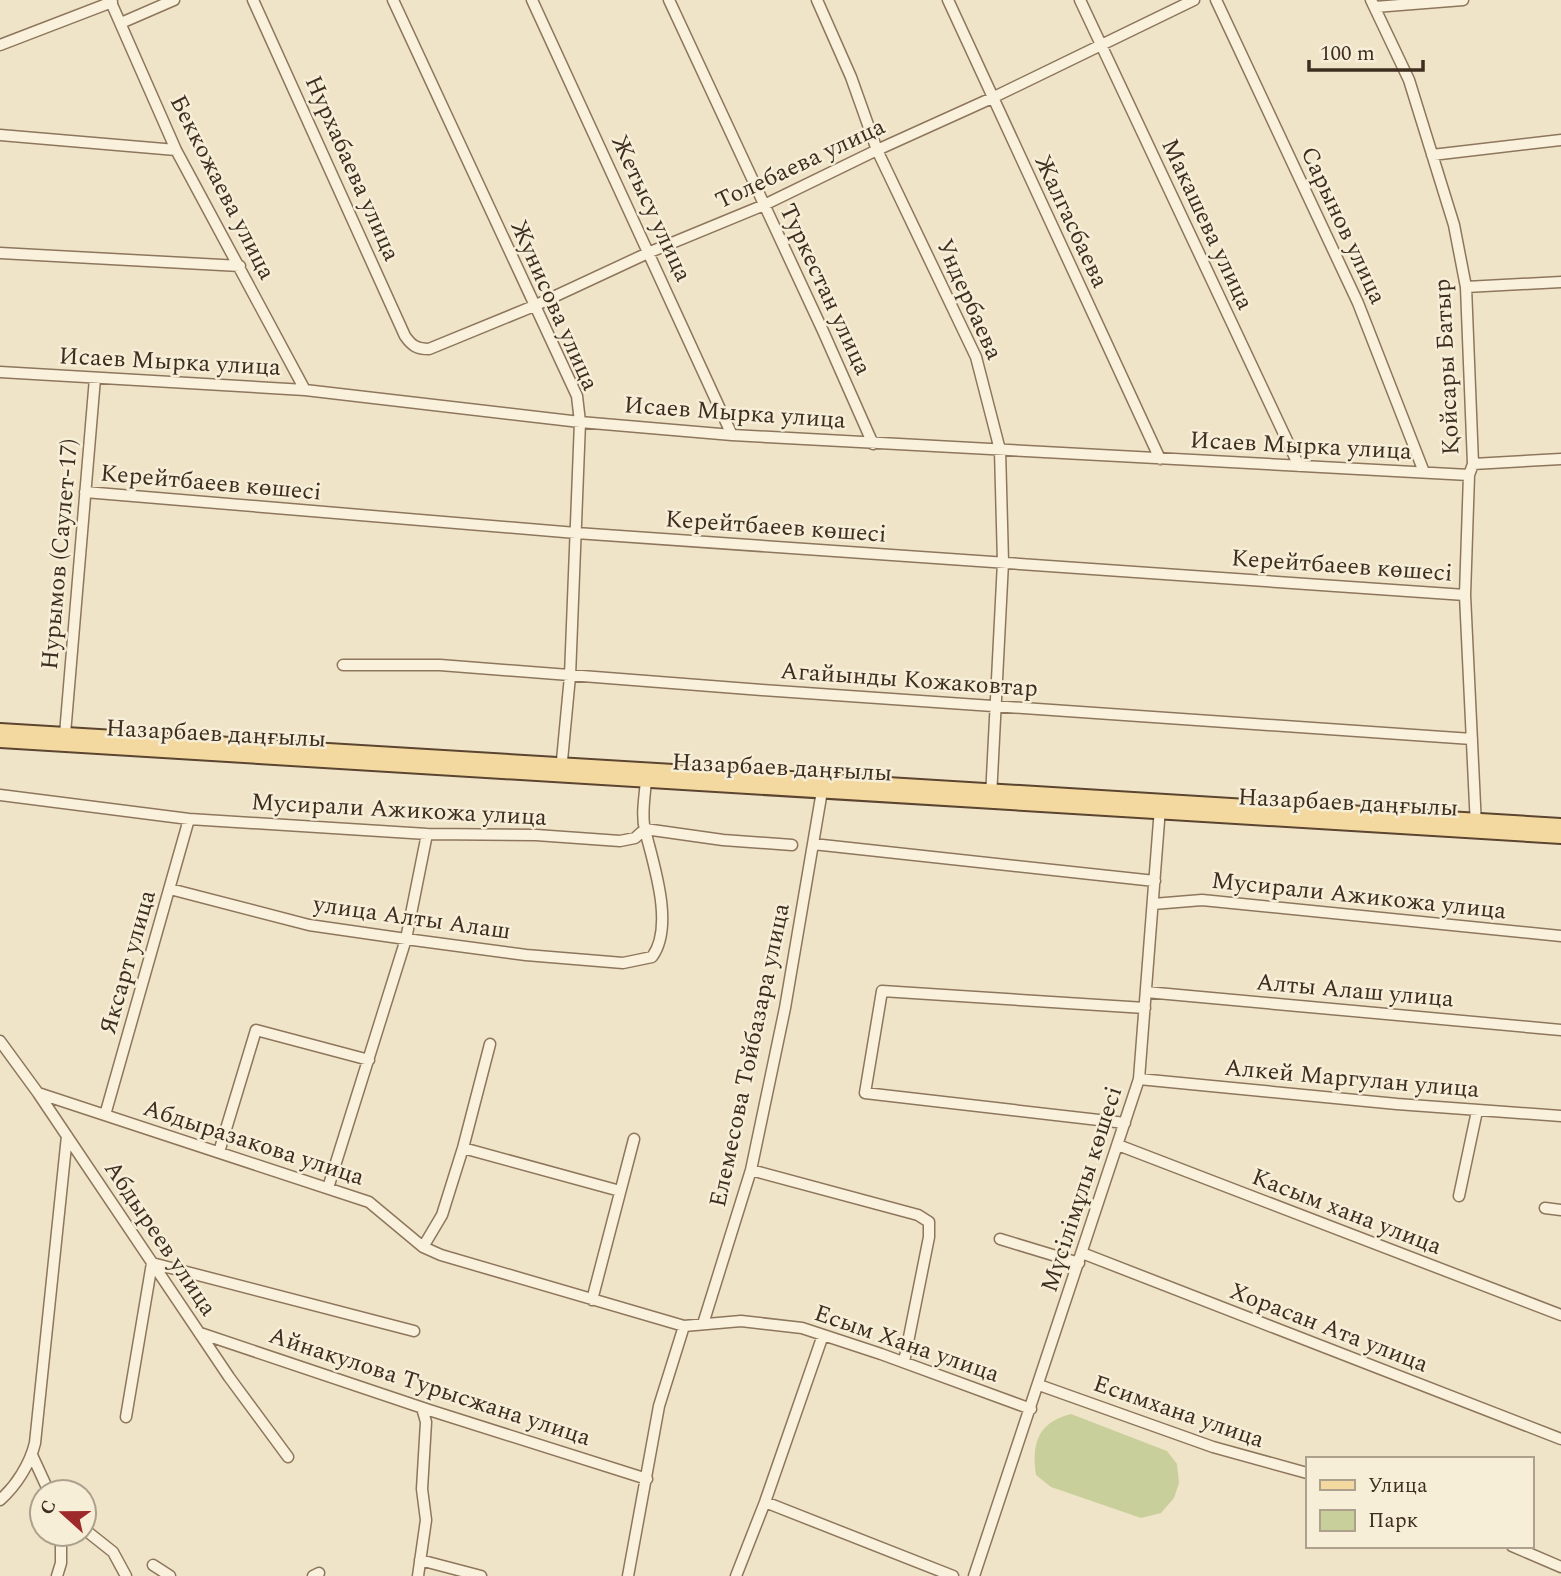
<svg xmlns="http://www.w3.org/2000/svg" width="1561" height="1576" font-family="Spectral,serif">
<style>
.green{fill:#c9cf9b}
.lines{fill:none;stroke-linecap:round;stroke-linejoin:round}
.minor-casing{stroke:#8d765c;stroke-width:13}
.major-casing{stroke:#5b4430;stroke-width:16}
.minor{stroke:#faf1dc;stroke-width:10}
.major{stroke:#f3d9a0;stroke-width:12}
.labels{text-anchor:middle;stroke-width:5;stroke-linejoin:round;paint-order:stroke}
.street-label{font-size:24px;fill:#3d2e20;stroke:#f7eed8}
</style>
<rect width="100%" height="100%" fill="#f0e4c8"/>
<path class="green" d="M1071,1414L1167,1451L1177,1464L1179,1483L1174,1498L1161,1513L1141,1518L1051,1487L1036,1475C1031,1444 1038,1422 1071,1414Z"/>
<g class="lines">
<g class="minor-casing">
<path id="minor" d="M110,0L176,150L305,390
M253,0L405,336C412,346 417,349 429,349L534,306L650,252L764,205L877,150L992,98L1194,0
M393,0L577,396L580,422L570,676L561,771
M532,0L732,435
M669,0L823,331L873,444
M817,0L851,77L877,150L976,357L1000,450L1003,562L991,797
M948,0L1160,459
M1080,0L1299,466
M1216,0L1358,303L1424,472
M1371,0L1409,80L1454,225L1466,287L1473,464L1469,475L1465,595L1476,826
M1375,7L1463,0
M121,23L174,0
M0,45L112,2
M0,135L176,150
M1432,155L1561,140
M0,253L240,266
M1466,287L1561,282
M0,372L305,390L580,422L732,435L1469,475
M1473,464L1561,459
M85,492L576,533L1465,595
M343,665H440L762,690L1472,739
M65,734L95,378
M0,795L189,819L427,834L536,835L620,841L635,838L645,829L723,840L792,845
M813,844L1155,881
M170,889L309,925L406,939L526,955L623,963L652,957C675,926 653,863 645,830C641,815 645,795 646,780
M1153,904L1202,900L1561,936
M1146,992L1561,1030
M0,1041L38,1093L229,1377L288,1457
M1139,1079L1397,1104L1561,1116
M38,1093L369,1202L423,1247L441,1255L684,1326L741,1321L802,1328L881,1354L1031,1409
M105,1115L189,819
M1125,1123L865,1093L882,991L1145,1008
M1118,1145L1561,1315
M463,1148L620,1191
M219,1152L256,1030L369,1060
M751,1170L918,1215L929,1222V1237L904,1362
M328,1188L406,939L427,834
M1459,1196L1477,1111
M1545,1208L1561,1210
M1000,1239L1079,1263
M423,1247L442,1215L463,1148L490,1044
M1082,1253L1561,1439
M592,1300L634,1139
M703,1324L751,1170L785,1008L822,791
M200,1333L429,1410L647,1479
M1039,1385L1213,1447L1307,1473
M126,1417L152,1263L414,1331
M32,1455L49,1492
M0,1500C16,1486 30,1464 35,1443L67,1136
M765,1502L953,1576
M84,1529L113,1552L126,1576
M1512,1546L1561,1567
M420,1560L481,1576
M153,1565L170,1576
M57,1576L61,1563V1534
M313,1576L319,1573
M418,1576L426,1520L422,1489L426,1422L422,1408
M628,1576L659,1406L684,1326
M736,1576L765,1502L823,1335
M974,1576L1139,1079L1160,808"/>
</g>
<g class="major-casing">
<path id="major" d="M0,730L1561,825
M0,741L1561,837"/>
</g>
<use href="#minor" class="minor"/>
<use href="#major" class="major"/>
</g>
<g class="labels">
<g class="street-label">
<text transform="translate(800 163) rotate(-25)" y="8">Толебаева улица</text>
<text transform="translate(353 168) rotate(66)" y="8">Нурхабаева улица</text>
<text transform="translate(223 187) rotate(63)" y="8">Беккожаева улица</text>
<text transform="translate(652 208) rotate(65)" y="8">Жетысу улица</text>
<text transform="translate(1072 221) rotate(65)" y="8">Жалгасбаева</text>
<text transform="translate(1208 224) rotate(65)" y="8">Макашева улица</text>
<text transform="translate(1344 225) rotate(65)" y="8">Сарынов улица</text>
<text transform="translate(826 289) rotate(65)" y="8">Туркестан улица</text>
<text transform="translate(970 299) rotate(66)" y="8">Ундербаева</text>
<text transform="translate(555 305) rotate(66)" y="8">Жунисова улица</text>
<text transform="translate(170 361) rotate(3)" y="8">Исаев Мырка улица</text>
<text transform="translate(1446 367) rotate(-93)" y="8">Қойсары Батыр</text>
<text transform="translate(735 412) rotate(4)" y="8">Исаев Мырка улица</text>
<text transform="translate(1301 445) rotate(3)" y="8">Исаев Мырка улица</text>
<text transform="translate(211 482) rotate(5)" y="8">Керейтбаеев көшесі</text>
<text transform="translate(776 526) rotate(4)" y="8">Керейтбаеев көшесі</text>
<text transform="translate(59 554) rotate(-85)" y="8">Нурымов (Саулет-17)</text>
<text transform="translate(1342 565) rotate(4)" y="8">Керейтбаеев көшесі</text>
<text transform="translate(909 679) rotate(4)" y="8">Агайынды Кожаковтар</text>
<text transform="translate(216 733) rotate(3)" y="8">Назарбаев даңғылы</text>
<text transform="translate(782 767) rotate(3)" y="8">Назарбаев даңғылы</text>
<text transform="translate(1348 802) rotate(3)" y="8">Назарбаев даңғылы</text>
<text transform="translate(399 809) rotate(3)" y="8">Мусирали Ажикожа улица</text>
<text transform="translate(1359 895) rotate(6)" y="8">Мусирали Ажикожа улица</text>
<text transform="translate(412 917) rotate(8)" y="8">улица Алты Алаш</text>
<text transform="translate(127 962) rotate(-74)" y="8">Яксарт улица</text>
<text transform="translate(1355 990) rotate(5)" y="8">Алты Алаш улица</text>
<text transform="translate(749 1055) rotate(-78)" y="8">Елемесова Тойбазара улица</text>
<text transform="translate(1352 1078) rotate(5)" y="8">Алкей Маргулан улица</text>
<text transform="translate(254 1142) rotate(18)" y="8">Абдыразакова улица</text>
<text transform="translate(1081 1189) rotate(-72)" y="8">Мүсілімұлы көшесі</text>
<text transform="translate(1347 1211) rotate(21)" y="8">Касым хана улица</text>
<text transform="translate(161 1238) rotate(56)" y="8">Абдыреев улица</text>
<text transform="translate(1329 1327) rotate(21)" y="8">Хорасан Ата улица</text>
<text transform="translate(907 1343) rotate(19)" y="8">Есым Хана улица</text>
<text transform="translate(430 1386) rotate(18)" y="8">Айнакулова Турысжана улица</text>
<text transform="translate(1179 1411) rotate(19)" y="8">Есимхана улица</text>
</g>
</g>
<rect x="1306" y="1457" width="228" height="91" fill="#f7eed8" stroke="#ada18e" stroke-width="2"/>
<rect x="1320" y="1480" width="35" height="10" fill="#f3d9a0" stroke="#ada18e" stroke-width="2"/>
<text x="1368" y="1492" font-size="21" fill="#3d2e20">Улица</text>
<rect x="1320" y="1510" width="35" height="21" fill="#c9cf9b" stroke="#ada18e" stroke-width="2"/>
<text x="1368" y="1527" font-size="21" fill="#3d2e20">Парк</text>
<g transform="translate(63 1513) rotate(291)"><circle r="33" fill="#f7eed8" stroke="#ada18e" stroke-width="2"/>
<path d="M0-5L12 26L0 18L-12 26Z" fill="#9e2a2b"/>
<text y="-10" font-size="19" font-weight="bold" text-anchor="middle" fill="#3d2e20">С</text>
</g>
<path d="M1309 60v10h114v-10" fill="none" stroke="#3d2e20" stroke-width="3.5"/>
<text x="1320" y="60" font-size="21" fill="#3d2e20" stroke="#f7eed8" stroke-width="5" paint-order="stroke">100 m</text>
</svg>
